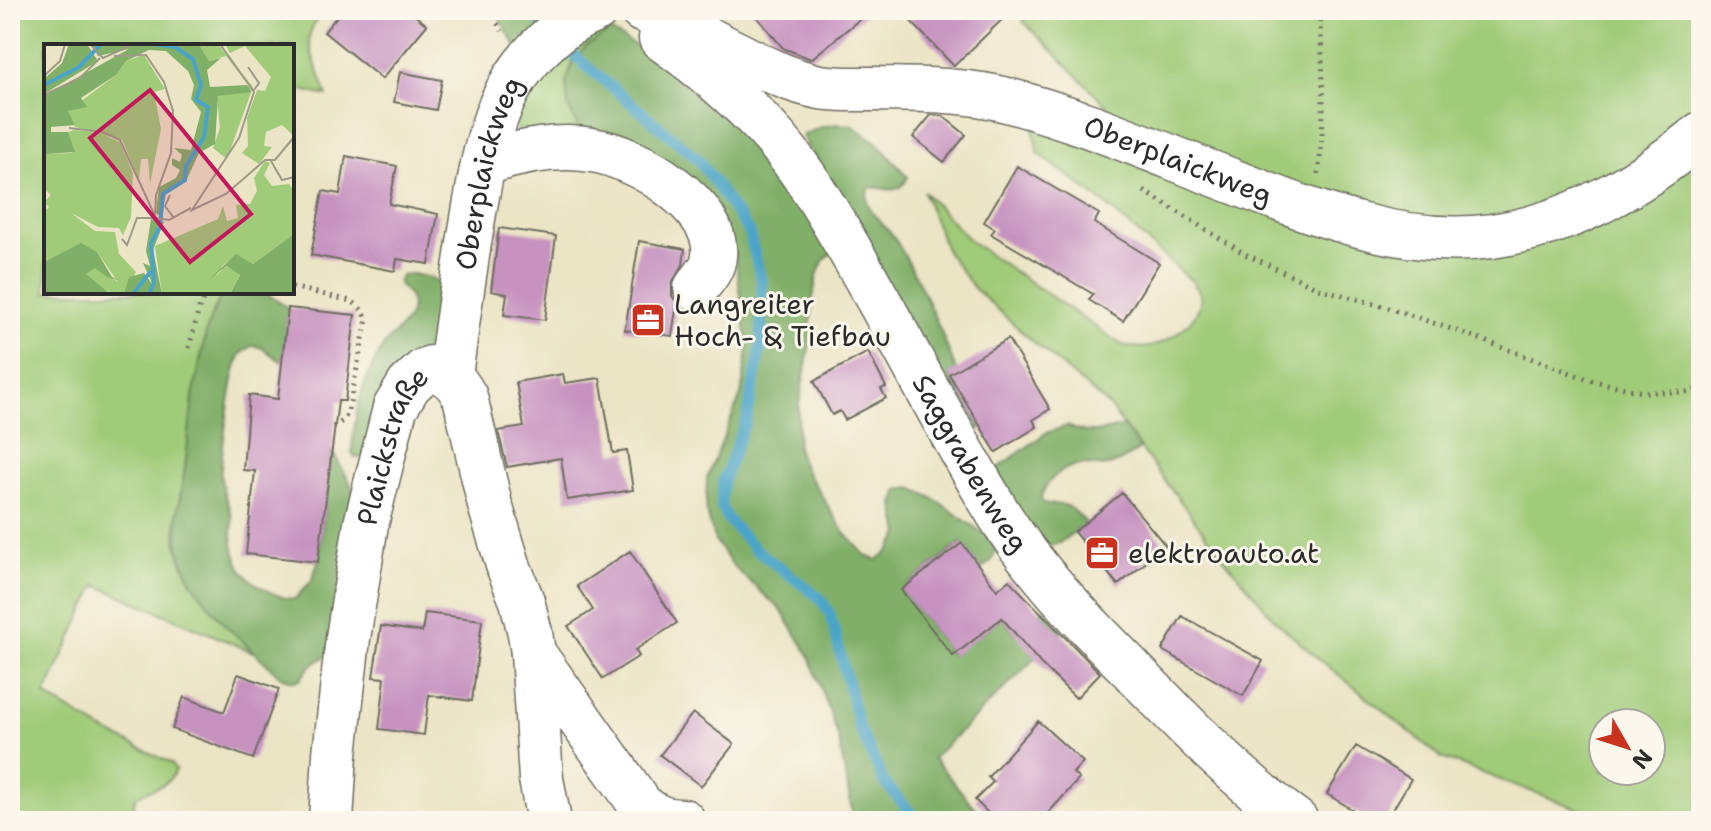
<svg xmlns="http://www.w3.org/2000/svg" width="1711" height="831" font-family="'Shantell Sans',sans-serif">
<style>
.green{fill:#a0cb78;stroke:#667b52;stroke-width:2;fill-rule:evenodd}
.forest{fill:#80af68;stroke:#566d4a;stroke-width:2}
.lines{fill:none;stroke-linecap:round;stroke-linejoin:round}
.stream{stroke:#4ba4c8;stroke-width:11}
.building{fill:#c692c0}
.minor-casing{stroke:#6e6c61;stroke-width:47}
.path{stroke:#6e6c61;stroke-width:5;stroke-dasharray:2 6;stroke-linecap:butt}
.minor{stroke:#fff;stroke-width:44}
.labels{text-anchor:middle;stroke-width:6;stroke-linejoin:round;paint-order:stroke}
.street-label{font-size:28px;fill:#2b2b2b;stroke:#fbf7ec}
.poi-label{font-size:28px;fill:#2b2b2b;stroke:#fbf7ec;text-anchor:start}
.inset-river{fill:none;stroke:#4ba4c8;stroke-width:4}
.inset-road{fill:none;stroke:#9e9a87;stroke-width:2}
.view{fill:#c2185b;fill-opacity:0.15;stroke:#c2185b;stroke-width:4}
.inset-edge{fill:none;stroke:#2b2b2b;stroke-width:4}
</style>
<rect width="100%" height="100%" fill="#fbf7ec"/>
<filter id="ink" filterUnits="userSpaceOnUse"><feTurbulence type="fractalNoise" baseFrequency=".0125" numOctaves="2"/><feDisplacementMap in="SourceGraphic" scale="16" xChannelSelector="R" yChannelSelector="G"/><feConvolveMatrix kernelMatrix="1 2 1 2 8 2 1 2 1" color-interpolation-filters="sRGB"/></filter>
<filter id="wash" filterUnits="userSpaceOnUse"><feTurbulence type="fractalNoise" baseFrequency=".006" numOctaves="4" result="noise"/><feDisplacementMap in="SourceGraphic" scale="32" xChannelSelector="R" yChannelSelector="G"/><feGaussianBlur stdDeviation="1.8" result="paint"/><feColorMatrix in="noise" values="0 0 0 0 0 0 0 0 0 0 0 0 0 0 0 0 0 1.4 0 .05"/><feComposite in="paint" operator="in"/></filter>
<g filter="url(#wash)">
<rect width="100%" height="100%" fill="#ebe4c5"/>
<path class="green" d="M10,10H321C317,19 309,30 309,40C309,52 323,82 327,96L292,88V46H46V292H227C216,302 211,315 207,330C195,376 192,423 185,470C181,495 172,524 178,550C189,589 225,625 255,653L96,585L45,695L101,729L171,763L176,770C175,772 170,779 168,781C148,798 129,783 134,821H10Z
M1031,10H1701V119L1564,207L1473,227L1372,220L1131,130L1023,21L1032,12Z
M592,28L610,31L587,46L573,61L566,83L583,138L522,135L515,124L532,75Z
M1032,122L1484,254L1701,150V821H1611L1442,758L1308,650L1275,620L1217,550L1108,405L1030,339L974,288L947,252L923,191L970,241L1122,345C1132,347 1139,349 1149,347C1168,344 1205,317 1200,294C1199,290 1195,286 1193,282L1104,203L1038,153ZM1603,723H1651V771H1603Z"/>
<path class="forest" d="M494,10H574L519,51Z
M610,31L640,48L696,89L745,129L836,249L823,261L817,275L812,303L810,343L799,404L797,447L803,466L844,532L866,556L877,560L888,552L900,534L894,504L899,490L912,488L935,499L991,539L996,551L991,561L981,569L961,543L902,590L952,655L1002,618L1015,633L1045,609L1062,632L933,758L986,821H854L838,736L810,657L781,610L734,567L715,541L706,511L707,478L741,395L748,349L735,254L583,138L568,106L566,83L573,62L586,46Z
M837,124L851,125L876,142L908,177C899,196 888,188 870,187C857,206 885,224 895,239C920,280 939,325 956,370L949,375L981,428L968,432L802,136L821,127Z
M412,274L430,278L443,285L440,332L427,350L362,458H356L352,453C354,414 361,381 383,347C391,335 410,323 411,308C413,295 403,292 398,282L402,275Z
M227,292H264L288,308L282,362L262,348L254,345C249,348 243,351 240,356C232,370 220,459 221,477C222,492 229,504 232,518C233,524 232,530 232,537C233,545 236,558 240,566C246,582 279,599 295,599L312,580L318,562L332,451L351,484L354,499L329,654L310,666L300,680L293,681L281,677L225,625L207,603L189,577L178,548L177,516L185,468L193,397L207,328L218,301Z
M1067,426C1089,436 1101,432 1123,426L1140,449C1132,454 1122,462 1112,465C1100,469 1092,464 1081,465C1063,466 1042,482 1041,501L1048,505C1069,502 1072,508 1086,523L1059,543L1045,547L986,477L1046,433Z"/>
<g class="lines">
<path class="stream" d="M528,10L548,29
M560,41L584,64L698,159L749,232L762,283L761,346L747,418L723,481L721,506L728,520L755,549L820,598L830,614L859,727L884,782L918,821"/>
</g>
<g id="blocks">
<path class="building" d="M342,10H408L427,25L382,79L324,32Z
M751,10H871L811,59L783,48Z
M900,10H1012L954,66Z
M400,72L442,80L436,110L394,102Z
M931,115L943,116L966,135L944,162L913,137Z
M346,156L397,166L389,204L438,214L429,264L397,259L395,271L311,255L323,191L340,194Z
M1017,166L1099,214L1094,223L1159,263L1123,321L1089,300L1093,294L991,234L995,229L984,222Z
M499,228L556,236L545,320L504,315L507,294L491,291Z
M639,241L685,249L683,265L672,283V296L677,303L672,336L625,330Z
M288,308L355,315L345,401H338L318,562L246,554L255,471L243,470L249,395L278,399Z
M1008,339L1050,409L1033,420L1037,427L996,452L949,374Z
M868,352L886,387L881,389L886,398L845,420L840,411L832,415L814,381Z
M563,374L565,383L600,378L613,453L627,451L633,490L567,500L561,458L507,467L498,431L524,427L516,382Z
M1122,493L1166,546L1118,585L1074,532Z
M962,543L997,590L1009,580L1100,673L1076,698L1040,663L1002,618L953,656L901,590Z
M630,551L677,623L635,650L639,656L603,679L568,626L593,610L577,586Z
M425,613L482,620L472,701L429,695L424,735L379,729L385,678L373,677L381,626L422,632Z
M1182,616L1263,661L1243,696L1162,650Z
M238,674L279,689L253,759L172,729L184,697L224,712Z
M693,713L734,744L701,786L660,755Z
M1038,721L1083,762L1073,773L1079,779L1041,821H996L975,800L993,782L988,777Z
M1356,746L1411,779L1386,821H1371L1327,794Z"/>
</g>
</g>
<g filter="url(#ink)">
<use href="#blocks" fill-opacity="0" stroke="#6e6c61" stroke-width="2"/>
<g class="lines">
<g class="minor-casing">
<g id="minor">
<path id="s1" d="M642,10L661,16C686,28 711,41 737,54C765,68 789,81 820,87C838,90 857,89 875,89C919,90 964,89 1007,100C1087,121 1163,155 1240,184C1320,215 1405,248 1492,236C1572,225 1640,184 1701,134"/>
<path id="s2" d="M661,38C699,65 735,94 767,129C801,165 827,211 852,254C902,339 946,428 998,513C1034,571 1082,620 1131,669C1183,723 1235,777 1296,821"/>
<path d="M483,164C518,152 555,144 592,150C635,156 720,205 714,256C713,269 704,278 696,288"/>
<path id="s3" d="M450,375C458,319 465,263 475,207C481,173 487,138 500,107C517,65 554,26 596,10"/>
<path d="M533,653L640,804C654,817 665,821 683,821"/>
<path id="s4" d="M331,821L335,754L348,638L366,524L395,408L409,385L424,371L431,368C449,373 456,381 465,397L490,505L509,568L522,601L530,633L533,653L541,779L549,821"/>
</g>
</g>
<path class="path" d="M489,10L502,31
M1318,174C1326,118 1323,66 1319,10
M1144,191L1245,254L1318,288L1389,308L1463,333L1590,380L1642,392H1686L1701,389
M292,287L351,301C359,306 363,310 367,319L348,412L344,420L330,429
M189,348L200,305L208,292"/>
<use href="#minor" class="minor"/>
</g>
</g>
<defs>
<g id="office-square" transform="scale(1.8)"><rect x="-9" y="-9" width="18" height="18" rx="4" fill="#c8321e" stroke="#fbf7ec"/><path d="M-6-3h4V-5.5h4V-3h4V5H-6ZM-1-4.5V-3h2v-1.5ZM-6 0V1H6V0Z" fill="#fff"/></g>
</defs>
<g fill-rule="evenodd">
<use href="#office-square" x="648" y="320"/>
<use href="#office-square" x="1102" y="553"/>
</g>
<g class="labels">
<g class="street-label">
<text dy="10" stroke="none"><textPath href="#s1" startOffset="564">Oberplaickweg</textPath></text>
<text dy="10" stroke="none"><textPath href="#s3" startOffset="206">Oberplaickweg</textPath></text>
<text dy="10" stroke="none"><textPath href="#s4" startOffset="382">Plaickstraße</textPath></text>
<text dy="10" stroke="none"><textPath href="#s2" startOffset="532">Saggrabenweg</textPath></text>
</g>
<g class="poi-label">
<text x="674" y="314">Langreiter<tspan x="674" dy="32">Hoch- &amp; Tiefbau</tspan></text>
<text x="1128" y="563">elektroauto.at</text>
</g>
</g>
<g transform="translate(44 44)">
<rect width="250" height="250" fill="#ebe4c5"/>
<path d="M155,0H174L209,43L183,115L169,104L176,84L173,53L205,42L182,12L165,17ZM181,0H250V92L238,81L222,88L220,102L228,103L215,120L198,109L204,102L203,74L213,46L221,47L227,33L201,2L186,9ZM100,11L121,45L110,48L117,85L106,140L104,115H97L95,136L78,96L31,83L24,67L72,31L82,17ZM30,86L54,88L76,98L89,129L87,173L79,191L75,184L54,183L27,169L51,187L71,188L75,210L92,228L80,250L55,246L42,230L51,223L74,238L53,208L37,200L0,218V168L5,163L0,158L7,151L0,145V115L3,110L28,109L24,88ZM221,117L226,119L220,131L228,142L245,140L250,147V190L209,220L192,211L179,221L171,233L181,222L196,230L186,250H118L111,202L174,175L179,162L183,177L194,174L192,161L206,160L213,147L210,134Z" fill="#a0cb78"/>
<path d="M25,0H43L54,17L0,50V35L18,19ZM47,0H155L165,17L177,14L163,26L166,43L203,41L207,48L174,52L171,100L155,109L142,137L122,150L117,173L112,169L115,143L132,134L136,126L128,121V114L136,118L138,111L130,104L147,106L157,68L147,55L150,41L144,27L122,7L105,6L82,17L72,31L37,54L43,63L24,67L31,81L7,83V88H24L31,108L3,110L0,115V52L85,5L54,12ZM107,175L120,178L109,206L118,250H80L85,233L100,229L109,241L99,219L106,222L102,207ZM250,190V250H186L196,231L182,222L163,237L192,210L209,220ZM37,199L53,208L68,233L77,237L63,233L51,224L42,230L66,250H0V218Z" fill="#80af68"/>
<path class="inset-river" d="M0,41L35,23L57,0M89,250L107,227M105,250L110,238L107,199L116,183L119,150L141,136L142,122L160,93L164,63L152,56L157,41L149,15L131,3L109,0"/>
<path class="inset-road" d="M46,0L59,14L90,0M176,0L210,48L195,94L148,166L182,150L221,116H231L250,93M70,12L102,11L120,38L129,67L127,109L112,151L111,173M204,23L215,39L210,46M0,32L16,17L21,0M0,51L36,34L56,14M25,84L59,88L76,96L112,174L125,176L147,164M227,117L238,136L250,133M126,151L121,162L130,174M78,195L83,201L93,174H111M0,225L1,250"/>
<path class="view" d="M106,46L207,170L146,218L46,94Z"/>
<rect width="250" height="250" class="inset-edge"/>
</g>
<rect width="1711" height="831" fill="none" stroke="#fbf7ec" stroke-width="40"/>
<g transform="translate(1627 747) rotate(129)"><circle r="38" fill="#fbf7ec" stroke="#a8a59f" stroke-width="2"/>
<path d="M0-6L14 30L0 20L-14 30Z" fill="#c8321e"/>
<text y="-12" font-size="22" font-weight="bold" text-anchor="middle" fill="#2b2b2b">N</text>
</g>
</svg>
